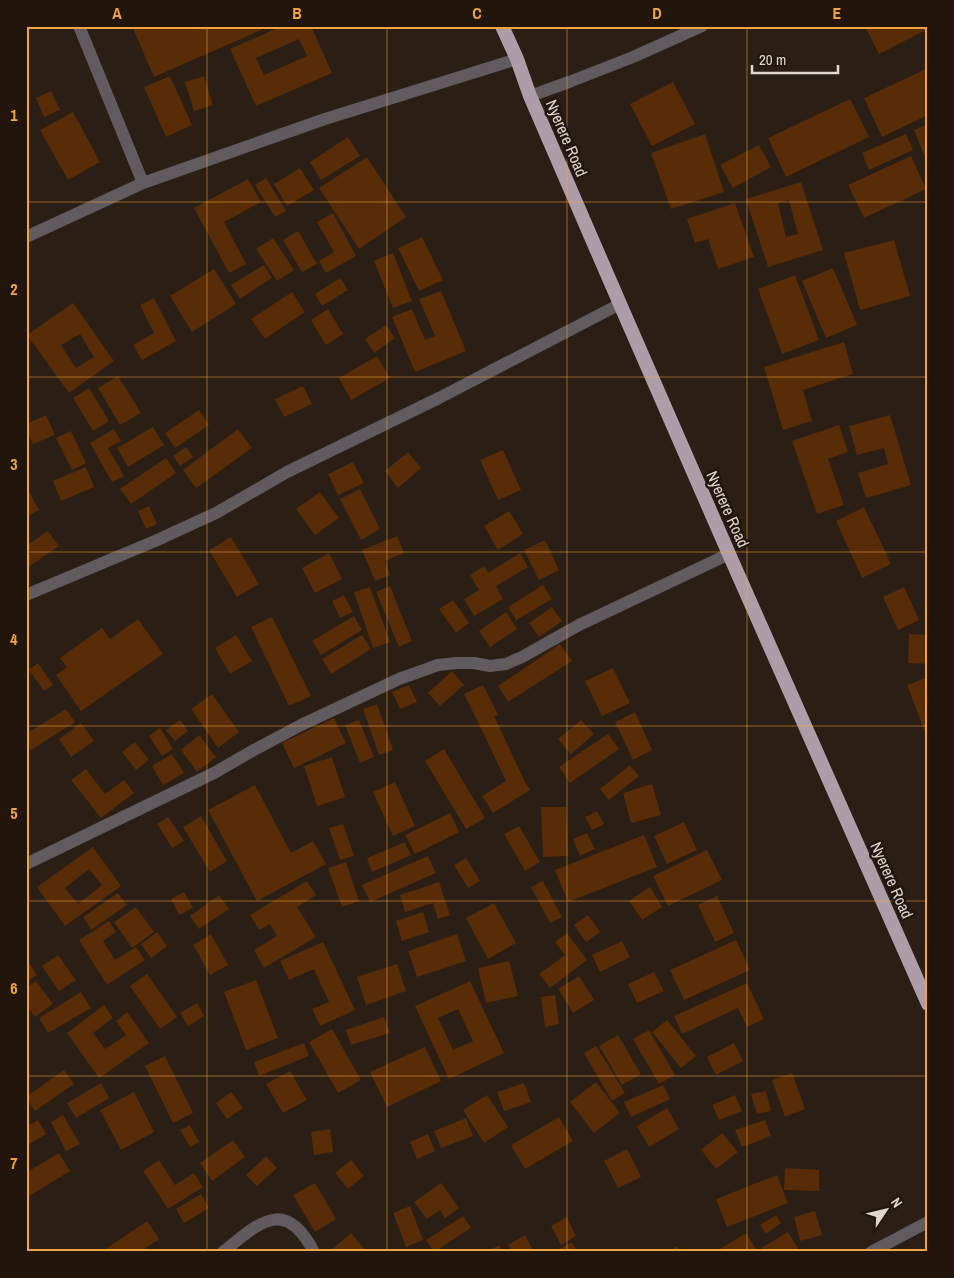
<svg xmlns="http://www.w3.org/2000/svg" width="954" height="1278" font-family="'Archivo Narrow',sans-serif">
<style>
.building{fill:#572c07;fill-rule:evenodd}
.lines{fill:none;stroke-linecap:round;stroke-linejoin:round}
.minor{stroke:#615a5f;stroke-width:12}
.trunk{stroke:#ae9da8;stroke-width:14}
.grid{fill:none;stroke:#f1a540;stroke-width:1;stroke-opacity:0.55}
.labels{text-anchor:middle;stroke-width:5;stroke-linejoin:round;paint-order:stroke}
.street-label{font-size:16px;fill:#e0d7d0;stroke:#22150b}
.neatline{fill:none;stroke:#f1a540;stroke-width:2}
.grid-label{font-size:16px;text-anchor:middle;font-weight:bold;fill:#f1a540}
</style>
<rect width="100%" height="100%" fill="#2b1e14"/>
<path class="building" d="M132,26H270L154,77Z
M282,26H311L332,73L256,106L230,49ZM299,39L307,56L264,75L256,58Z
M865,26H927L928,29L879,54Z
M926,69L928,72V115L882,137L864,98Z
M170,76L192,125L166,137L144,87Z
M204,76L213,105L194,111L185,82Z
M673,82L695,124L652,146L630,104Z
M51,91L60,110L44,117L36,98Z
M850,99L869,137L786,177L768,138Z
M73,112L100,162L68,180L40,130Z
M928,124V164L914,130Z
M705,134L724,192L671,209L651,153Z
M906,134L913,150L869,170L862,153Z
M348,137L360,156L321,180L310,162Z
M759,145L771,167L733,188L720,165Z
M911,156L926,189L864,218L848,185Z
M367,157L406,217L359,249L319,188Z
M300,168L314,190L287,206L274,184Z
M266,178L286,211L275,217L255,185Z
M248,179L261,202L224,222L246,264L229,273L194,208Z
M801,182L823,250L768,267L746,199ZM789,200L798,234L786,237L778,203Z
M735,203L754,257L718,269L708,239L695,243L687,219Z
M333,213L356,256L326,273L319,261L334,252L317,222Z
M298,231L317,264L302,272L283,240Z
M422,237L443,280L419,291L398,248Z
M273,238L294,270L277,281L256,249Z
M894,240L910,296L860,310L844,253Z
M393,253L412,301L393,308L374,261Z
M264,265L272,278L240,299L231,285Z
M833,268L857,325L826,338L802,281Z
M214,269L236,304L192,332L170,296Z
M795,275L819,340L782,354L758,289Z
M340,278L348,290L322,306L315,294Z
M441,291L466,351L415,372L392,317L412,309L425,340L435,336L419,299Z
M292,292L305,312L265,339L251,319Z
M154,298L176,341L142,360L133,345L154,333L140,305Z
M73,303L114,361L69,393L27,335ZM80,334L94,357L76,368L61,345Z
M328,309L343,334L326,345L311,320Z
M386,325L395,338L374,353L365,339Z
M844,342L853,374L803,390L812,421L783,430L764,367Z
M377,356L390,378L351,400L339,378Z
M118,376L141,413L120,425L98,388Z
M303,386L312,404L284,417L275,399Z
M89,388L109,421L93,431L73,398Z
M199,410L209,425L175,448L165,433Z
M46,415L55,435L33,444L26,428V424Z
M890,415L911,485L866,498L858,473L888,464L884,448L857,455L849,426Z
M839,425L848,452L828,459L844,505L817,514L792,441Z
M153,427L164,445L128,467L117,448Z
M114,429L121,441L108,448L124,476L112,482L90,443Z
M238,429L252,448L196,488L183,470Z
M71,431L86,463L72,470L56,438Z
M186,447L193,457L180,466L173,456Z
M503,450L521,490L498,500L480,460Z
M408,452L421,468L398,488L385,471Z
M166,458L176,473L131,504L120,489Z
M353,462L364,483L338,495L328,474Z
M86,467L94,487L61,501L53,481Z
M26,486L39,510L26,517Z
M360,489L380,529L361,540L340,499Z
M320,492L339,518L315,535L296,509Z
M149,506L157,524L146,529L138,511Z
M864,507L891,564L862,578L836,521Z
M509,511L523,534L498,550L484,526Z
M48,531L59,546L30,566L26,561V546Z
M397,536L404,553L385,561L390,575L375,581L362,550Z
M231,537L259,584L237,597L209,550Z
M545,540L559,570L539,580L524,550Z
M329,553L342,579L315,593L302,568Z
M520,553L528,567L496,586L503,599L474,616L464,599L479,590L470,575L484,566L488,573Z
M543,585L552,599L516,620L508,607Z
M390,586L412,641L399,647L376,592Z
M370,587L390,642L373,648L354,592Z
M904,587L919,620L898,630L883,597Z
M344,595L353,612L340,618L332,601Z
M453,600L469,623L456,633L439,609Z
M552,607L562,621L539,637L529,623Z
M506,612L517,629L490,647L479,631Z
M354,616L362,630L321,655L312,641Z
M272,617L311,696L289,706L251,627Z
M138,619L163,654L81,711L56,675L67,667L60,658L102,628L110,639Z
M909,634L928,635V664L908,663Z
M236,635L252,661L230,674L215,648Z
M362,635L371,649L331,674L322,659Z
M560,644L572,661L508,702L498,686Z
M38,663L53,685L44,691L29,670Z
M613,668L630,703L602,716L585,681Z
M452,671L464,685L440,706L428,693Z
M928,677V740L907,685Z
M409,685L417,702L400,709L392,692Z
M483,685L498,715L494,716L525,782L530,790L493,813L482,796L506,781L479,724L464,694Z
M212,694L239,732L218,748L191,709Z
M377,704L393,750L379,755L363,709Z
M66,709L75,722L31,750L26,742V734Z
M635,712L652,750L633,760L615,722Z
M334,718L346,743L294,768L282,743Z
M180,720L188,731L175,741L166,730Z
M359,720L374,757L360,763L345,725Z
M581,720L594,734L571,754L558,739Z
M81,723L94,741L71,757L59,739Z
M160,728L173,749L162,756L149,736Z
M608,734L619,749L570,783L559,767Z
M199,735L216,757L197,772L181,750Z
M135,742L149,760L136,770L122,752Z
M444,749L485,818L466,829L425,761Z
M172,754L184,773L163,785L152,766Z
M332,757L345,797L317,806L304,766Z
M630,765L639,776L609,800L600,789Z
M86,769L105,794L124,780L134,793L101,818L71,780Z
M395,782L415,826L393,836L373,792Z
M652,784L661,815L631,823L623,793Z
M255,785L291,853L313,841L326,864L257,901L208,810Z
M541,807H566L568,856L543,857Z
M597,811L604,824L592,830L585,817Z
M450,813L459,832L415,854L405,835Z
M201,816L227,861L210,872L183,827Z
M168,817L184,841L172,848L157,824Z
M684,822L697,850L667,864L654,836Z
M343,824L354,856L340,860L329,828Z
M519,826L540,862L525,871L504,834Z
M587,833L595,849L580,856L573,839Z
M644,835L657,867L568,902L555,870Z
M405,842L411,855L372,872L367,858Z
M93,847L121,886L65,926L37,887ZM89,869L102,885L78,904L65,888Z
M707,850L722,880L668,906L653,876Z
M428,856L436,873L370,902L362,885Z
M466,858L480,881L468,888L454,865Z
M346,862L359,901L342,907L328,868Z
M307,881L316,895L297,907L316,937L264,968L254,950L277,936L270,924L259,930L250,915Z
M543,881L562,917L550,923L531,887Z
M439,882L450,915L438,919L433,903L405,912L400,895Z
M650,887L662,907L642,920L629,901Z
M184,892L193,908L179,915L171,899Z
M118,893L127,905L91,930L83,917Z
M219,895L229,909L199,929L190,916Z
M717,896L734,933L715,942L698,905Z
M494,903L516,943L488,959L466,918Z
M136,907L154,932L132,948L114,922Z
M423,912L429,932L402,941L396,921Z
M588,915L600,932L586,942L574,925Z
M109,921L116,932L103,941L115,960L136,947L145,960L107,985L79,940Z
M157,932L167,946L151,958L141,944Z
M567,933L587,960L550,988L539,974L565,955L555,942Z
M211,934L228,965L210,975L193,945Z
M457,934L466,961L417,977L408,951Z
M736,940L750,970L684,1000L670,970Z
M622,941L630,957L600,972L592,955Z
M323,942L355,1010L320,1026L312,1009L329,1002L314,969L289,980L280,961Z
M58,955L76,980L59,991L42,966Z
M26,958L37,975L26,982Z
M509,961L518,996L486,1003L478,968Z
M397,964L406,991L366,1005L357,977Z
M654,972L664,991L637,1003L628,984Z
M147,974L177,1017L160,1029L130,986Z
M579,976L594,1000L573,1013L558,989Z
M256,980L278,1038L246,1050L224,992Z
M36,981L53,1004L35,1017L26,1005V988Z
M470,981L504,1053L449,1079L415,1006ZM458,1009L473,1041L453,1050L438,1018Z
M747,983L764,1019L747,1027L738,1008L682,1034L674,1016Z
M81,992L91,1008L48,1033L39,1018Z
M555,995L559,1024L545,1027L541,997Z
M197,1003L204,1016L188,1026L180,1013Z
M104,1005L113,1018L93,1033L105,1049L126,1035L116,1021L127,1012L149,1043L99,1078L67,1033Z
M384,1017L390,1033L351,1045L346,1030Z
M667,1020L696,1056L681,1068L652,1032Z
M332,1029L361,1080L338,1093L309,1042Z
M649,1030L675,1075L659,1084L633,1039Z
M618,1035L641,1074L622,1085L599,1046Z
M304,1043L309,1056L259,1076L254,1062Z
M734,1043L743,1061L716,1075L707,1057Z
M596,1046L625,1093L612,1101L584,1053Z
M425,1047L441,1081L387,1107L370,1072Z
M165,1056L193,1113L173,1123L145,1066Z
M64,1070L74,1084L35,1111L26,1097Z
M290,1071L307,1100L283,1113L266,1084Z
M792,1073L805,1109L785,1117L772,1080Z
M596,1082L620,1113L594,1133L570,1102Z
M101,1083L109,1098L76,1118L67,1103Z
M524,1083L531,1102L504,1111L497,1092Z
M663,1085L670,1099L631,1117L624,1102Z
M766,1091L771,1111L757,1114L751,1094Z
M134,1092L154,1132L121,1150L100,1110Z
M231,1092L243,1108L227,1119L216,1103Z
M487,1095L508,1127L484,1143L463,1110Z
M735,1095L742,1111L719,1120L712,1105Z
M667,1108L679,1129L649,1147L637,1126Z
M63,1115L80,1144L66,1151L51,1122Z
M559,1117L573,1141L525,1169L511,1145Z
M466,1118L473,1136L441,1148L434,1131Z
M38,1120L46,1134L26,1146V1127Z
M765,1120L771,1136L742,1147L735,1130Z
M190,1125L199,1142L190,1147L180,1130Z
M330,1129L333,1152L314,1155L311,1132Z
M722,1133L738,1152L716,1169L701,1150Z
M428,1134L435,1151L417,1159L410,1142Z
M233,1140L245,1157L212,1181L200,1163Z
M627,1149L641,1177L618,1188L604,1161Z
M59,1153L70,1171L26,1198V1167L29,1171Z
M266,1156L277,1168L257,1186L246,1175Z
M159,1160L175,1185L194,1173L203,1187L168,1209L143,1171Z
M351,1160L364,1176L348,1189L335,1173Z
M785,1168L819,1170V1191L784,1190Z
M777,1175L788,1203L727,1227L716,1199Z
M315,1183L336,1219L315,1232L293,1195Z
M441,1183L459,1208L445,1218L440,1210L427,1219L414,1202Z
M201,1194L209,1208L184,1223L176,1209Z
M410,1206L423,1240L406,1247L393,1213Z
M815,1211L822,1235L800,1241L794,1217Z
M776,1215L781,1223L766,1234L760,1225Z
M463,1216L471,1228L434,1252L426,1240Z
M567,1217L576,1236L561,1245L551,1226Z
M147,1221L159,1239L140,1252H101Z
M788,1232L799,1250L795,1252H763L761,1248Z
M351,1233L367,1252H329Z
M746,1233L758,1252H722L720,1249Z
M525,1235L534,1252H512L508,1245Z
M572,1242L577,1252H554Z
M499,1245L503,1252H487Z
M677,1246L681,1252H668Z"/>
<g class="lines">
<path class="minor" d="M79,26L143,183
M530,96L569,82L633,57L702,26
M26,237L143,183L325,119L517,59
M26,595L155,541L216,513L287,472L439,398L620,304
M26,864L214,773L254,750L301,725L399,679L438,665L456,663H474L490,666L506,664L522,657L579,625L729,554
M223,1252C259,1223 285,1196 314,1252
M871,1252L928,1222"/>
<path class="trunk" d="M502,26L517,59L530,96L620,304L729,554L928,1004"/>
</g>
<path class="grid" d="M207,26V1252M387,26V1252M567,26V1252M747,26V1252M26,202H928M26,377H928M26,552H928M26,726H928M26,901H928M26,1076H928"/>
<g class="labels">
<g class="street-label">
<text transform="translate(567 138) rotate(67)" y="6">Nyerere Road</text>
<text transform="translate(728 509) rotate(66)" y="6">Nyerere Road</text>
<text transform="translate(892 880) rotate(66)" y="6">Nyerere Road</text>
</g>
</g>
<rect width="954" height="1278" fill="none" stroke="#22150b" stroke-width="55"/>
<g transform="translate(886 1210) rotate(55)" stroke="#22150b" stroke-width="4" paint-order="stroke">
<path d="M0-4L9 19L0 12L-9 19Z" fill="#e0d7d0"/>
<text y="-8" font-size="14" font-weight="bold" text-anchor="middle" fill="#e0d7d0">N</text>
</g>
<path d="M752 65v8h86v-8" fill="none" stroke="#e0d7d0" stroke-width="2.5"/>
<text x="759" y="65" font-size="15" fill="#e0d7d0" stroke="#22150b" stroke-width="4" paint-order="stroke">20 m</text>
<rect x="28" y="28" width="898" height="1222" class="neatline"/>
<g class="grid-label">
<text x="117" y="19">A</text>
<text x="297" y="19">B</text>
<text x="477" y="19">C</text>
<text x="657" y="19">D</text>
<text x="837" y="19">E</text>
<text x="14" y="121">1</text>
<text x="14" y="295">2</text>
<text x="14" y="470">3</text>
<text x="14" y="645">4</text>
<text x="14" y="819">5</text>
<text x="14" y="994">6</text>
<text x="14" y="1169">7</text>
</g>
</svg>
